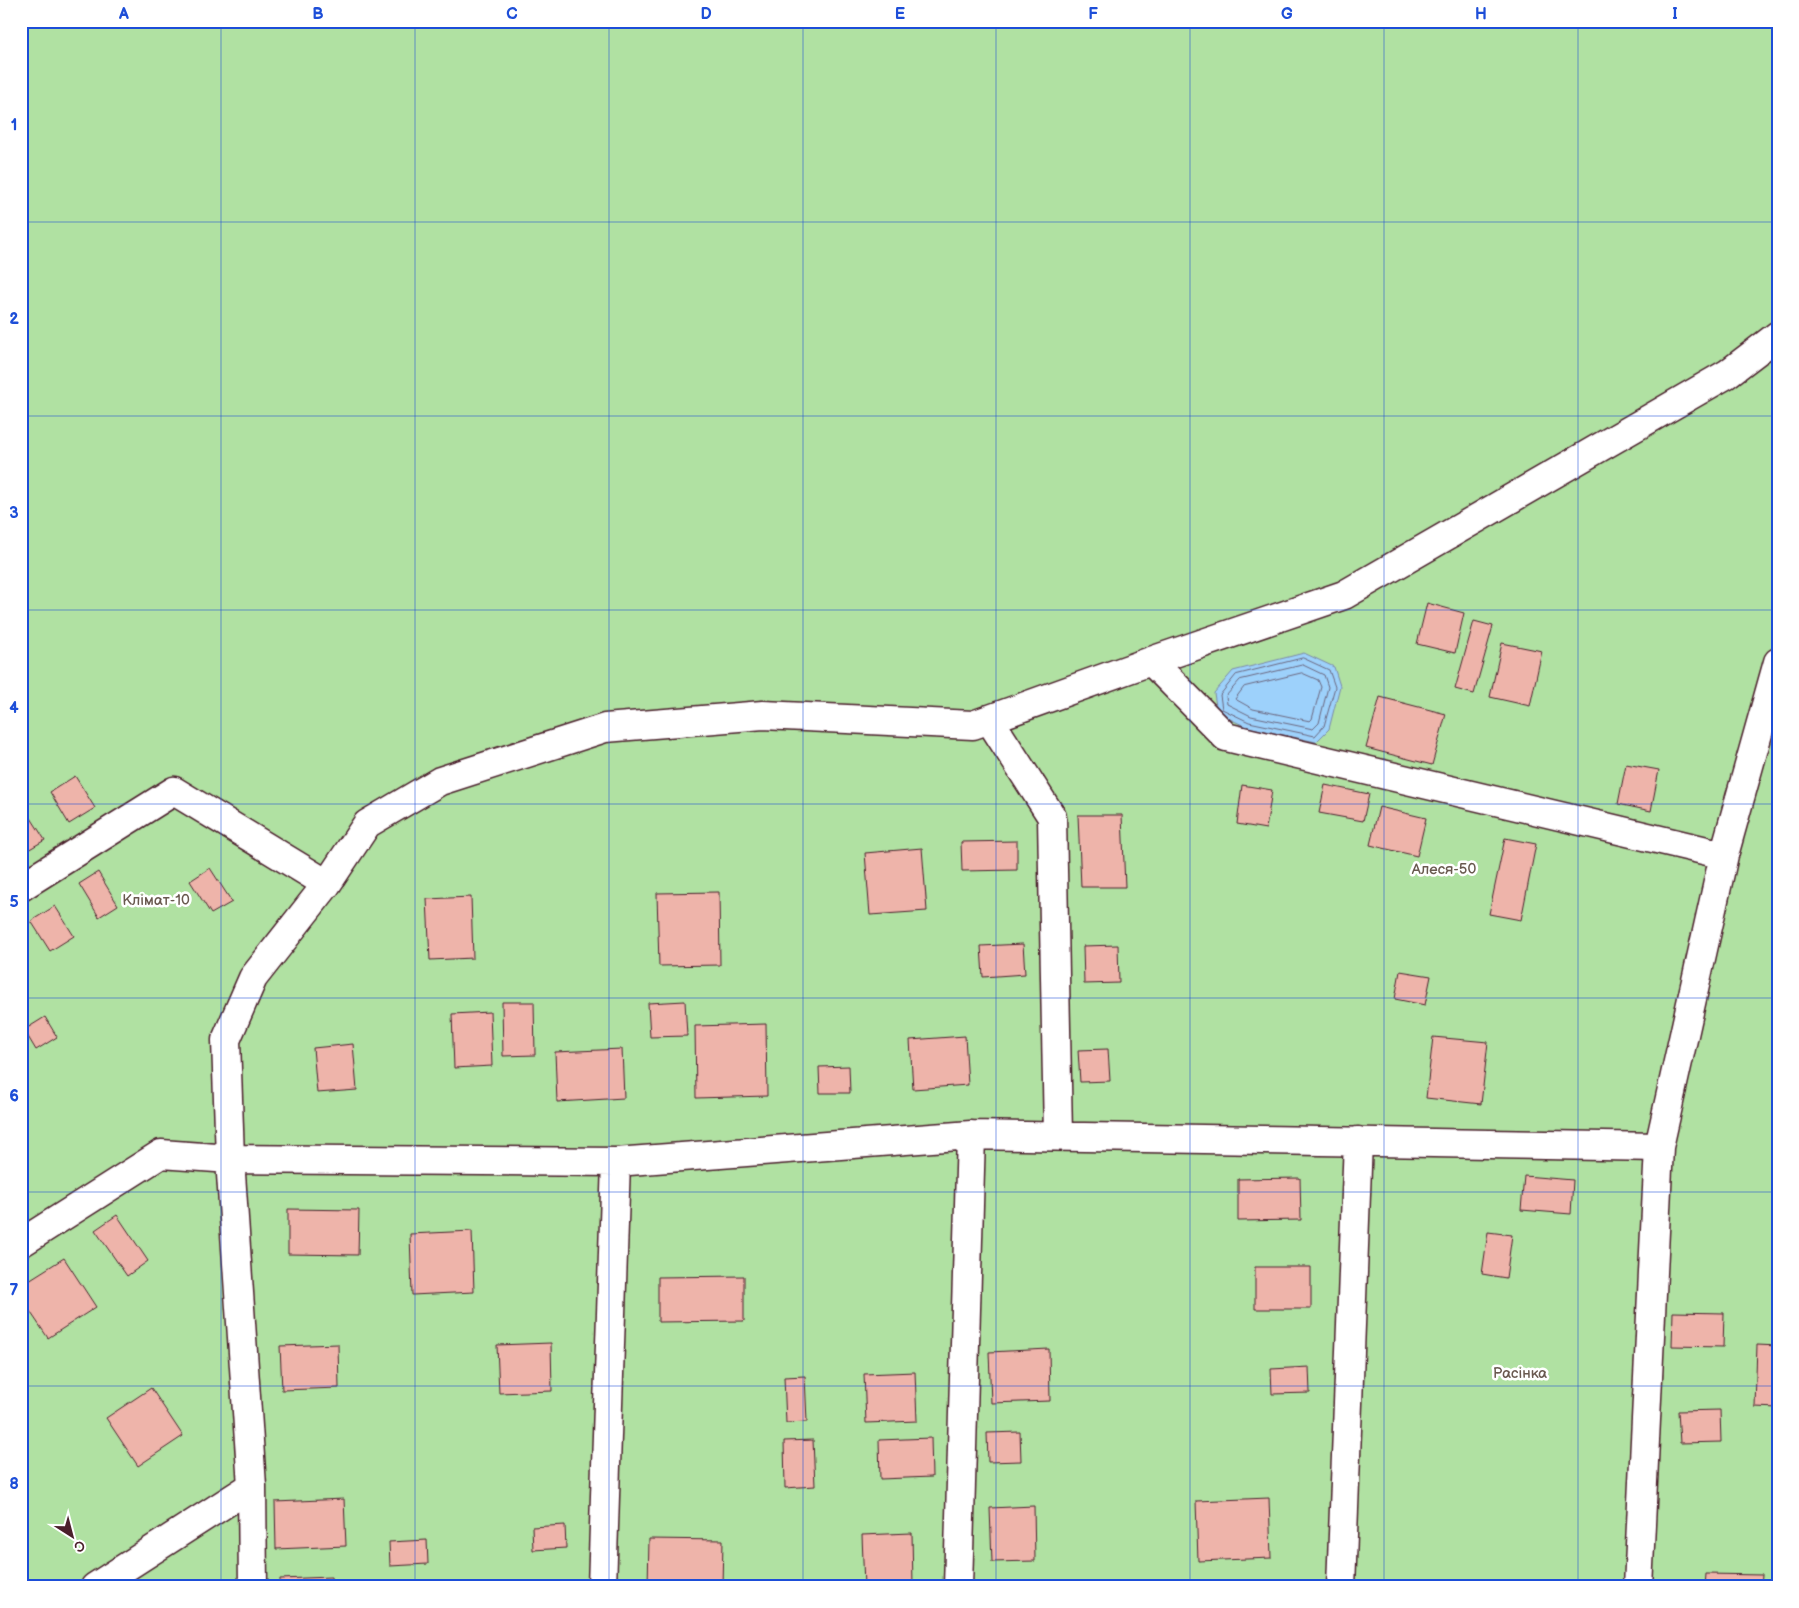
<svg xmlns="http://www.w3.org/2000/svg" width="1799" height="1608" font-family="'Balsamiq Sans',sans-serif">
<style>
.green{fill:#b0e1a2;stroke:#7d8066}
.water{fill:#9dd1fb;stroke:#7c8aa8}
.lines{fill:none;stroke-linecap:round;stroke-linejoin:round}
.shore{stroke:#6b667e;stroke-width:1}
.building{fill:#eeb4aa;stroke:#4a1f2b}
.minor-casing{stroke:#4a1f2b;stroke-width:31}
.minor{stroke:#fff;stroke-width:28}
.grid{fill:none;stroke:#1d4ed8;stroke-width:1;stroke-opacity:0.55}
.labels{text-anchor:middle;stroke-width:5;stroke-linejoin:round;paint-order:stroke}
.park-label{font-size:15px;fill:#69594f;stroke:#fff}
.neatline{fill:none;stroke:#1d4ed8;stroke-width:2}
.grid-label{font-size:16px;text-anchor:middle;font-weight:bold;fill:#1d4ed8}
</style>
<rect width="100%" height="100%" fill="#fff"/>
<filter id="ink" filterUnits="userSpaceOnUse"><feTurbulence type="fractalNoise" baseFrequency=".02" numOctaves="2"/><feDisplacementMap in="SourceGraphic" scale="10" xChannelSelector="R" yChannelSelector="G"/><feConvolveMatrix kernelMatrix="1 2 1 2 8 2 1 2 1" color-interpolation-filters="sRGB"/></filter>
<g filter="url(#ink)">
<path class="green" d="M21,21H1778V1587H21Z"/>
<path class="water" d="M1304,653L1334,667L1340,686L1329,729L1316,742L1247,727L1217,713L1214,693L1233,671Z"/>
<g class="lines">
<path class="shore" d="M1303,658L1329,670L1335,687L1324,726L1315,736L1249,722L1222,709L1220,695L1236,675Z
M1303,665L1324,675L1328,687L1319,723L1313,729L1251,716L1227,704L1226,696L1240,680Z
M1302,673L1318,680L1321,687L1312,719L1310,721L1253,709L1235,699L1244,687Z"/>
</g>
<path class="building" d="M1427,603L1464,613L1455,653L1417,644Z
M1474,621L1493,626L1474,694L1455,689Z
M1502,643L1542,651L1530,706L1490,697Z
M1380,697L1446,714L1432,765L1366,748Z
M1626,764L1659,770L1651,811L1618,804Z
M75,776L95,808L69,824L50,792Z
M1242,785L1272,790L1266,829L1237,824Z
M1325,785L1369,794L1363,821L1319,813Z
M1379,807L1426,818L1417,856L1370,845Z
M1078,815H1122L1125,887H1081Z
M31,818L45,840L21,854V825Z
M1505,838L1536,844L1521,920L1489,914Z
M1017,841V870L962,871L961,842Z
M922,848L927,911L870,915L865,853Z
M210,868L232,902L211,914L190,881Z
M98,872L118,905L99,917L79,884Z
M719,892L720,965L659,966L657,893Z
M471,897L473,958L430,960L427,899Z
M55,906L74,936L50,951L31,921Z
M1023,944L1025,974L983,977L981,946Z
M1118,945L1119,983L1084,984L1083,946Z
M1400,971L1431,976L1425,1005L1395,999Z
M685,1001L687,1036L650,1037L648,1003Z
M502,1002H534L535,1055L503,1056Z
M490,1012L492,1066L454,1068L452,1014Z
M45,1017L57,1037L36,1050L24,1030Z
M766,1024L767,1096L696,1098L695,1026Z
M965,1036L968,1085L913,1089L910,1040Z
M1433,1037L1488,1042L1481,1104L1426,1098Z
M353,1044L357,1090L317,1093L313,1048Z
M622,1049L624,1098L557,1102L555,1052Z
M1108,1049L1110,1081L1080,1082L1078,1050Z
M849,1066L850,1093H820L819,1067Z
M1524,1176L1573,1180L1571,1214L1521,1210Z
M1300,1178L1301,1220L1238,1221V1179Z
M288,1209L359,1210L358,1255L288,1254Z
M117,1215L148,1261L127,1276L95,1230Z
M472,1231L474,1292L412,1295L410,1234Z
M1488,1232L1512,1235L1506,1278L1482,1274Z
M64,1258L96,1307L48,1338L21,1298V1285Z
M1255,1267H1311V1309H1255Z
M744,1276V1321L658,1322V1277Z
M1673,1312L1724,1313L1723,1347L1672,1346Z
M551,1343L552,1391L499,1393L497,1345Z
M338,1344L339,1388L282,1390L280,1346Z
M1757,1345L1778,1346V1408L1755,1407Z
M1049,1349L1050,1401L991,1403L989,1352Z
M1309,1367L1310,1393L1272,1394L1271,1369Z
M915,1372L917,1421L866,1423L864,1374Z
M805,1376L807,1422L786,1423L784,1377Z
M151,1388L183,1436L138,1466L106,1418Z
M1720,1410L1721,1442L1680,1443L1678,1411Z
M1020,1432L1021,1461L988,1462L987,1433Z
M931,1438L932,1477L880,1479L879,1440Z
M813,1440L815,1486L785,1488L784,1441Z
M1269,1498L1271,1558L1198,1561L1196,1501Z
M344,1499L346,1546L276,1549L275,1502Z
M1034,1506L1035,1561L992,1562L990,1508Z
M565,1525L566,1548L533,1550L532,1527Z
M912,1533L913,1587H864L862,1535Z
M649,1539L723,1540L722,1587H648Z
M427,1540L428,1564L390,1566L389,1542Z
M1706,1574L1762,1575L1761,1587H1705Z
M331,1577L332,1587H280V1579Z"/>
<g class="lines">
<g class="minor-casing">
<path id="minor" d="M1151,661L1226,737L1724,855
M989,719L1052,817L1058,1136
M21,887L174,791L327,884
M21,1243L161,1154L230,1159L616,1162L971,1135L1659,1147L1724,855L1778,662
M95,1587L252,1486
M253,1587L252,1486L230,1159L226,1040L253,978L327,884L367,824L440,781L605,728L763,715L973,725L1151,661L1344,595L1727,374L1778,335
M602,1587L616,1162
M958,1587L971,1135
M1341,1587L1358,1141
M1638,1587L1659,1147"/>
</g>
<use href="#minor" class="minor"/>
</g>
</g>
<path class="grid" d="M221,21V1587M415,21V1587M609,21V1587M803,21V1587M996,21V1587M1190,21V1587M1384,21V1587M1578,21V1587M21,222H1778M21,416H1778M21,610H1778M21,804H1778M21,998H1778M21,1192H1778M21,1386H1778"/>
<g class="labels">
<g class="park-label">
<text x="1444" y="874">Алеся-50</text>
<text x="156" y="905">Клімат-10</text>
<text x="1520" y="1378">Расінка</text>
</g>
</g>
<rect width="1799" height="1608" fill="none" stroke="#fff" stroke-width="55"/>
<g transform="translate(72 1536) rotate(144)" stroke="#ffffff" stroke-width="4" paint-order="stroke">
<path d="M0-4L9 19L0 12L-9 19Z" fill="#4a1f2b"/>
<text y="-8" font-size="14" font-weight="bold" text-anchor="middle" fill="#4a1f2b">С</text>
</g>
<rect x="28" y="28" width="1744" height="1552" class="neatline"/>
<g class="grid-label">
<text x="124" y="19">A</text>
<text x="318" y="19">B</text>
<text x="512" y="19">C</text>
<text x="706" y="19">D</text>
<text x="900" y="19">E</text>
<text x="1093" y="19">F</text>
<text x="1287" y="19">G</text>
<text x="1481" y="19">H</text>
<text x="1675" y="19">I</text>
<text x="14" y="130">1</text>
<text x="14" y="324">2</text>
<text x="14" y="518">3</text>
<text x="14" y="713">4</text>
<text x="14" y="907">5</text>
<text x="14" y="1101">6</text>
<text x="14" y="1295">7</text>
<text x="14" y="1489">8</text>
</g>
</svg>
